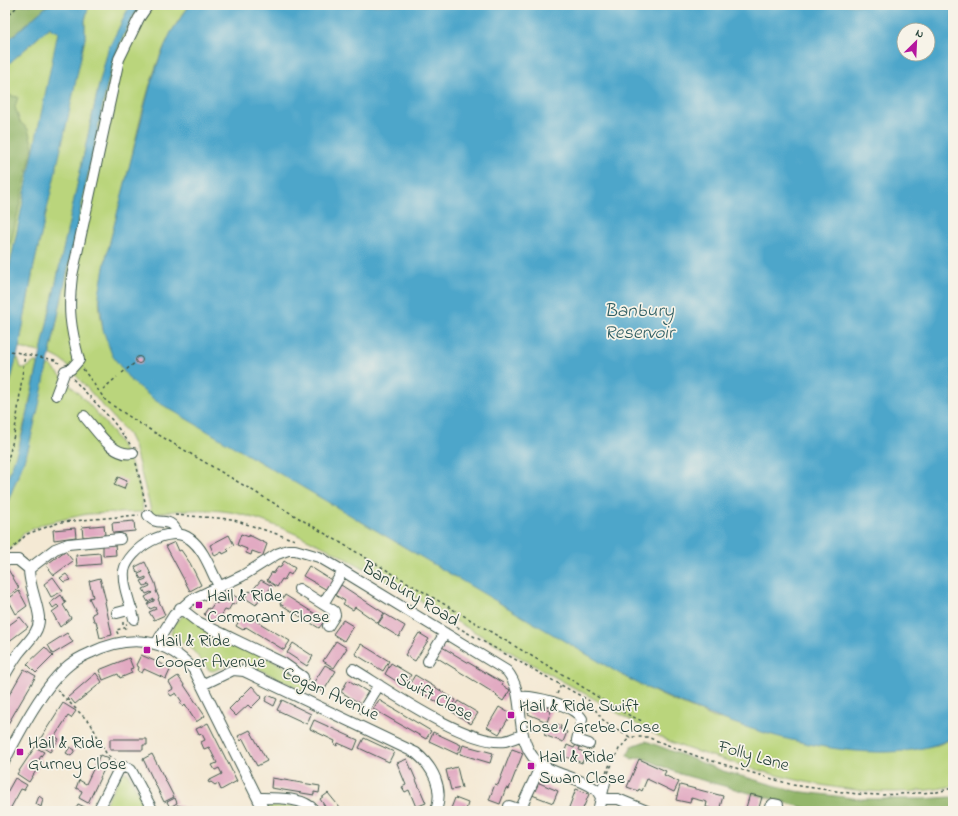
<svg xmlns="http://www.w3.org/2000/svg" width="958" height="816" font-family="'Indie Flower',sans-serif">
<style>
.green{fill:#bad57b;stroke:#6c8958}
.forest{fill:#93b66b;stroke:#597a50}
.water{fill:#4da6ca;stroke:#36727f;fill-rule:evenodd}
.building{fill:#e2aac2}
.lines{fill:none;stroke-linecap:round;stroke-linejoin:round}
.minor-casing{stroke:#3f574c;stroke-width:12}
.path{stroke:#3f574c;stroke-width:1.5;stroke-dasharray:3 3;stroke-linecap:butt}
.minor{stroke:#fff;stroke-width:10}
.poi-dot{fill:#b5179e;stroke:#f7f3e8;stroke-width:1.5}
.labels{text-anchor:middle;stroke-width:3.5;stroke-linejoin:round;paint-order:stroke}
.street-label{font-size:18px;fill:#1f3d34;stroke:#f7f3e8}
.poi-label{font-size:18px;fill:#1f3d34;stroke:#f7f3e8;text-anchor:start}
.water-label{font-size:19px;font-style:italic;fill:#2d5c61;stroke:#f7f3e8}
</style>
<rect width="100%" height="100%" fill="#f7f3e8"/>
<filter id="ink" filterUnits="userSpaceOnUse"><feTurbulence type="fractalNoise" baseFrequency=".025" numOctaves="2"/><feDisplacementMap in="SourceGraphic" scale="8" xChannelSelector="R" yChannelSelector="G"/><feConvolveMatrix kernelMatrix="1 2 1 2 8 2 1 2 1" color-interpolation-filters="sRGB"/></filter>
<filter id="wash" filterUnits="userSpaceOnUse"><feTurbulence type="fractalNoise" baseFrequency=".012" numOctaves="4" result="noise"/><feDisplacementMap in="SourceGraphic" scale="16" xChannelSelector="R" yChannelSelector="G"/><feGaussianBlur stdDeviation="0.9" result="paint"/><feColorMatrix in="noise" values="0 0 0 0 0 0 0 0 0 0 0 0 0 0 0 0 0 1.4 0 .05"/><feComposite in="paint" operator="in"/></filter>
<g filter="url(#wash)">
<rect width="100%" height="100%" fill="#f4e9d4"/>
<path class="green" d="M89,5H130L108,50L98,89L41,352L19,348L33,270L85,38V20Z
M140,5H190C150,52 140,126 125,184C116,220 104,257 100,294C98,306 101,319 103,330L627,678L665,697L715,718L910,749L938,745L953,738V786C876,802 796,783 722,759C706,754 688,750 673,743C643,729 617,712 589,696C536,666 482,637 430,606C382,578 335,550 284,529C266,522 248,515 230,512C203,508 178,510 152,514L134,446L128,434L63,361L50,354L106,89C114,56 122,34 140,5Z
M50,27L52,30L59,32L5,289V67Z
M16,358H18L21,368H26L36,361L38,364L19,446L5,486V403Z
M50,365C91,406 141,450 143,512L87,514L43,524L24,533L16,544L5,552V509L28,450L47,367Z
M186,613L303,677L306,686L303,691L249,664L238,661L213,671L209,670L191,648L173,638L171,633L174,624Z
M127,772L149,811H101L122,773Z
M269,801L306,808L311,811H267L266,805Z"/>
<path class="forest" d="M14,5H48L5,43V13Z
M7,95L18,97L15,107L20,122L28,129L33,147L5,268V96Z
M646,741L723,771L795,791L860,799H924L951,797L953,798V811H816L680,774L641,757L632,759L627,755L632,746Z"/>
<path class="water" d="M48,5H89L85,20V38L68,118L33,270L19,348L5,403V289L58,32L52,30L50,27L5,67V43Z
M130,5H140C122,34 114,56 106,89L39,405L28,450L5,509V486L19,446L27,416L98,89L108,50Z
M190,5H953V738C866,780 708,719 627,678L156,401L130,380L112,355L103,330L99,295L106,257L150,86L160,57L171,32ZM904,30H928V54H904Z"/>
<g id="blocks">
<path class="building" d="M135.5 360a3.5 3.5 0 1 1 7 0a3.5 3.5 0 1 1-7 0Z
M118,477L127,481L124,489L114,485Z
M134,521L135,531L113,533L112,523Z
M104,525L105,535L83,537L82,527Z
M75,528L76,537L54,540L53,530Z
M241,534L249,537V535L267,544L263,555L252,551L251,555L246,553L247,549L237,545Z
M229,535L234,545L227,549L229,551L223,554L222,552L215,556L210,545Z
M175,542L179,551L181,550L190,563L201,585L190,591L166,546Z
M115,544L116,555L103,556V545Z
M65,551L73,561L54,575L46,565Z
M100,553L101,564L77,566L76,555Z
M284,561L295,568L291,575L288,573L284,580L282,579L277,587L267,580L272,572L273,574L278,567L280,568Z
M145,562L155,583L157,591H156L159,598L158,599L165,615L154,620L149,612L156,609L155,607L150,609L147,604L154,601V599L148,602L145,597L152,593L151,592L146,594L143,589L150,586L149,584L144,586L141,581L146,579V577L141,579L138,574L143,572L142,570L137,573L135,567Z
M6,566L19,588L8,596L5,592Z
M309,566L333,581L327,590L303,576Z
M66,574L71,580L64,582L60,578Z
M53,577L63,591L51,597L44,584Z
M100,578L106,601L105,602L112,635L100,638L96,621H94L92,614L96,612L89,598L93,597L89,581Z
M261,580L272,586L262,599L260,598L256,605L245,598L249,591L251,592Z
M341,585L384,613L378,623L355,607L353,610L343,604L345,601L335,595Z
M19,591L27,606L16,614L8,599Z
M228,591L239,599L234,605L232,604L228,611L225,610L221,616L219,615L214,622L204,614L208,608L210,609L215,602L217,604L221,597L223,598Z
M61,595L66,603L63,605L71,618L60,627L52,612L59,607L57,605L53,608L50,603Z
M285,595L325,620L319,628L280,604Z
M385,614L405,626L399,637L378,624Z
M242,616L250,620L251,618L290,641L284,650L246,627L243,630L236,626Z
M20,617L28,627L8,642L10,644L5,648V628Z
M343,620L353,626L344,641L333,634Z
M67,633L73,642L53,654L48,645Z
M419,633L429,639L415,661L405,655Z
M336,641L347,648L334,668L323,661Z
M293,643L313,656L307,666L287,653Z
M361,644L389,661L383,671L355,654Z
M45,647L53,656L36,673L27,664Z
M442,647L503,683L502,685L510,690L503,701L496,696L497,695L436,657Z
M141,655L171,668L166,679L144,669L142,673L138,671L139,667L136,665Z
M129,658L133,668L130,669L132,673L120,678L118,674L103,680L99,670Z
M391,663L411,675L404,686L385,674Z
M325,665L336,671L323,692L312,685Z
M24,669L36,676L5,729V702Z
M96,673L102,682L75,704L71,699L69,701L67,698Z
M415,675L456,700L450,710L409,685Z
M178,676L205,716L196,722L185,705L183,707L180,703L182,702L176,693L171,696L168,692L173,689L169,682Z
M348,680L368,692L361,704L341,692Z
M252,686L262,697L251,708L248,705L236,716L229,709Z
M268,695L277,699L274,706L265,701Z
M282,700L311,714L307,724L277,710Z
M379,700L431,731L426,739L373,709Z
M458,701L478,713L471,724L451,711Z
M63,703L76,711L71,718L68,716L55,736L59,739L50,752L37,744Z
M540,703L545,705L544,708L551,711L547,722L528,714L532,704L539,706Z
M499,707L511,714L499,734L487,727Z
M314,720L358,740L354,750L338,743L337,746L334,744L335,741L310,729Z
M208,723L237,781L221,790L218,783L215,785L211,782L209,783L208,781L222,774L219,768L215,770L212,765L217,763L209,747L204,749L201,742L205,740L202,734L199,735L196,729Z
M548,724L555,727L557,724L561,726L560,729L567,732L563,742L544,735Z
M250,730L267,761L257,766L243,739L241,741L238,736Z
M433,732L461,745L457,754L429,741Z
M364,738L394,752L389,762L359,748Z
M110,739H147V745H143V750H110Z
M463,745L493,753L490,763L460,754Z
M567,745L574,748L576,745L580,747L579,750L586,753L582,763L563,756Z
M35,747L44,752L39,759L42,761L29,782L17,774Z
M70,747L75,750L71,756L66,753Z
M512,749L523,753L509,789L506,788L500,804L489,800L495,784L498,785Z
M152,754L174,797L164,802L143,759Z
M100,755L109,759L88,803L79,798L82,791L76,788L79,780L86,784Z
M407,759L426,803L416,807L409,790L405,792L402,787L406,785L397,763Z
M639,759L666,771L664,775L679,782L674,792L647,779L642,791L639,789L638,791L627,787Z
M457,767L462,788L451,790L446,770Z
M15,778L27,785L24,790L21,789L9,811H5V796Z
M272,778L320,786L319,793L314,792V795L271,788Z
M537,782L558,791L553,803L532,795Z
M680,785L723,796L719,811L706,807L707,802L691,798L690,803L676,800Z
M576,789L589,794L582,811H570L568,810Z
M328,793L337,804L342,811H328L320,799Z
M750,794L762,797L758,811H745Z
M39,796L43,799L41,807L36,804Z
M175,798L177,803L170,807L167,802Z
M455,798L468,803L466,810L462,809L461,811H450Z
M78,804L87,808L86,811H74Z
M177,805L197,811H175Z"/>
</g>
</g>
<g filter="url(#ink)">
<use href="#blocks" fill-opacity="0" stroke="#3f574c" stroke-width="1"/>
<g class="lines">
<g class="minor-casing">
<path id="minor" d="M56,395L65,371L71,369L79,360C70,326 68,310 72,276L119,59L139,18L148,5
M84,416C96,429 113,458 133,453
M148,515C158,529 169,513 178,534
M5,560H18L29,569C29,585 37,601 39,617C40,633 27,642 18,654C13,661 9,668 5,675
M29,569L55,549L68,544L120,539
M299,589L334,611L335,615L328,626
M323,604L343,571
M180,608L198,622L283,663L303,677
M117,613L132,609
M134,619C131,605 122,586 124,571C128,549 170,523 190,539C204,549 211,571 219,586
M156,644L174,615L191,600L242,576L277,554L288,550H295L319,557L343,571L507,671C527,695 513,731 533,757C548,775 579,776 595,789C598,791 600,796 602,799
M428,661L445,633
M353,669C386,689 467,746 505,741C510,740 517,737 522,735
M202,685L233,670L244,671L416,753C433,767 444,788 436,811
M518,697C533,695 574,705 582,719L577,740L589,744
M364,709L379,685
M5,760C20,731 44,685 69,665C75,660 83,656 90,653C129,634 165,637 194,670L264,811
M258,798C276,798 304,797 315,811
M602,799H618L647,811
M509,806L524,811
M520,810L541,765
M98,811L119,769L125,767L131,770L153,811
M598,811L605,782
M769,811L770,807L773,804L778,805L779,811"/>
</g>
<path class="path" d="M5,18L19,5
M5,350L55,360L59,363
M83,369L106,401L142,425L572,680L616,709L644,722
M122,373L136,362
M73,379L112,420L130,444
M103,389L117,377
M136,463L146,506
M5,468C18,432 19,393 25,355
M175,515L231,519L295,540
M10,551L27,534L61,522L139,515
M441,618L588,700L603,720L613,728L630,737H647L699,757L793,785L857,794L881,795L937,792L953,788
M123,622V625L127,624
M118,634L116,630L128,627
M57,690L91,724L107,755L117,761
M557,694L561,685
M606,773L610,764
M608,773L619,749L630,737"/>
<use href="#minor" class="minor"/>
</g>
</g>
<g class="poi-dot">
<rect x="195" y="601" width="8" height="8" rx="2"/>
<rect x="143" y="646" width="8" height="8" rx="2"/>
<rect x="507" y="711" width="8" height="8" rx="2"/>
<rect x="16" y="748" width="8" height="8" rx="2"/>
<rect x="527" y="762" width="8" height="8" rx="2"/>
</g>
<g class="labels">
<g class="street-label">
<text transform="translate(411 593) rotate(31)" y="6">Banbury Road</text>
<text transform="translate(331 693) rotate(25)" y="6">Cogan Avenue</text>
<text transform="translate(435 696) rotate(28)" y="6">Swift Close</text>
<text transform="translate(754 755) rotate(16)" y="6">Folly Lane</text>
</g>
<g class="poi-label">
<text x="207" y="601">Hail &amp; Ride<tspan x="207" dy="21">Cormorant Close</tspan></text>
<text x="155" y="646">Hail &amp; Ride<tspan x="155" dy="21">Cooper Avenue</tspan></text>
<text x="519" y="711">Hail &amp; Ride Swift<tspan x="519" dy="21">Close / Grebe Close</tspan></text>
<text x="28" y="748">Hail &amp; Ride<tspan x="28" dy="21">Gurney Close</tspan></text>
<text x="539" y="762">Hail &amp; Ride<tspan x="539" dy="21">Swan Close</tspan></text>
</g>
<g class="water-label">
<text x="639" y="316">Banbury<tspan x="639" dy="22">Reservoir</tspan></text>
</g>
</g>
<rect width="958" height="816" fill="none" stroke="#f7f3e8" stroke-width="20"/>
<g transform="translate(916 42) rotate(24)"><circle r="19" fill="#f7f3e8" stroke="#a1aaa0"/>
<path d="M0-3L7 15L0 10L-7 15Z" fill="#b5179e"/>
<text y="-6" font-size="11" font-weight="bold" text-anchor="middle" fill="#1f3d34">N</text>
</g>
</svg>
